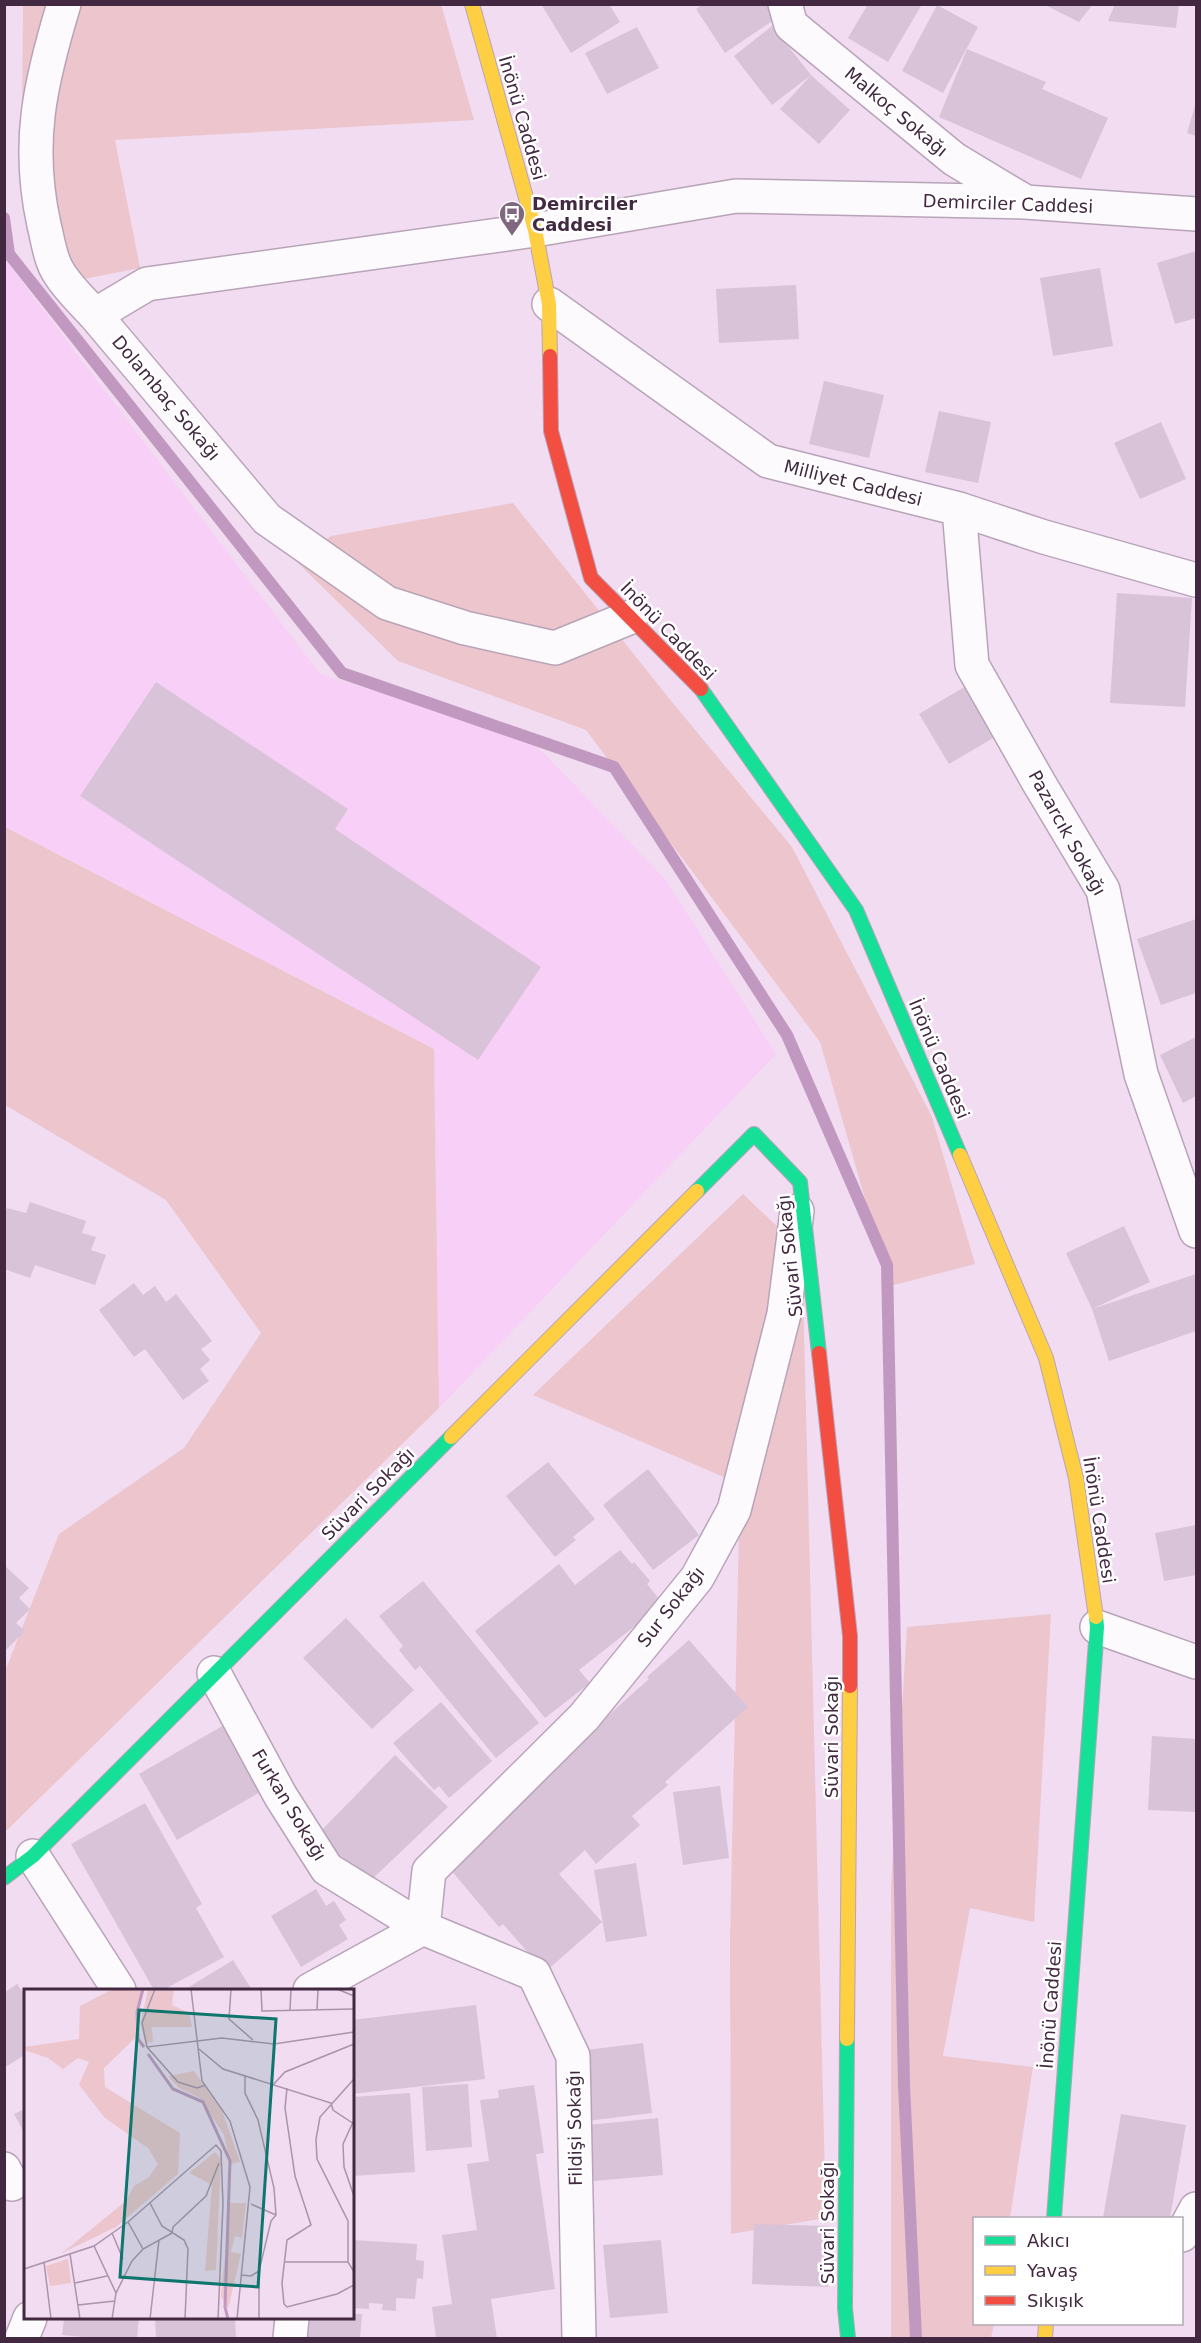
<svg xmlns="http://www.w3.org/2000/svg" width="1201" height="2343" font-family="'DejaVu Sans',sans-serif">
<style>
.built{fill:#f8cff6}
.green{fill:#ecc6cc}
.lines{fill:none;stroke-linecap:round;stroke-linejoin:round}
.stream{stroke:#c199c0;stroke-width:12}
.building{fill:#d8c3d8}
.street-casing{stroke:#b8a4b8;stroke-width:36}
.fast-casing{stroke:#b8a4b8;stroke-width:16}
.slow-casing{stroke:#b8a4b8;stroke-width:16}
.jam-casing{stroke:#b8a4b8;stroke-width:16}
.street{stroke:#fdfafd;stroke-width:33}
.fast{stroke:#16e098;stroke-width:14}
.slow{stroke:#ffcf43;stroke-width:14}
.jam{stroke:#f24e42;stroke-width:14}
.labels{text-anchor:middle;stroke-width:5;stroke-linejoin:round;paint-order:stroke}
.street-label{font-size:18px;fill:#422941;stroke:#fff}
.poi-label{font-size:18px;font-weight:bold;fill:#422941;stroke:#fff;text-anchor:start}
.inset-river{fill:none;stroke:#c199c0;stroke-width:3}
.inset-road{fill:none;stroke:#ab94ab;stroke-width:1.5}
.view{fill:#0f766e;fill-opacity:0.15;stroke:#0f766e;stroke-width:3}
.inset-edge{fill:none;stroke:#422941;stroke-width:3}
</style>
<rect width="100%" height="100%" fill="#f1dcf1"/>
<path class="built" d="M4,258L320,674L531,740L665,879L776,1054L439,1408L434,1049L5,827Z"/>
<path class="green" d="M441,4L474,120L115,140L140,268L68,282L22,114L23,5Z
M513,503L672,702L792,847L932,1117L975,1264L890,1286L820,1042L586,730L398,661L296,561L331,536Z
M5,827L434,1049L439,1408L5,1832L4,1674L59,1534L184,1448L261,1333L166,1200L5,1105Z
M743,1194L802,1250L826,2218L731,2234L730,1941L740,1484L533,1395Z
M1051,1614L1034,1922L970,1908L943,2056L1033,2067L1010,2218H974V2324H994L991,2338H891V1886L907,1627Z"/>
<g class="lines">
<path class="stream" d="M4,218L9,254L342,673L614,767L787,1035L887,1265L904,2085L916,2338"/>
</g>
<path class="building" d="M541,4H609L620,22L571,53Z
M703,4H783L787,11L725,53L696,9Z
M868,4L921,6L888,62L848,38Z
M1043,4H1093L1079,22Z
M1115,4H1179L1176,28L1108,21Z
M937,5L978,27L943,93L902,71Z
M772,26L811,75L850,110L819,144L780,109L811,75L772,105L734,56Z
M637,27L659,68L607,94L585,53Z
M967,49L1046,82L1042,89L1108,118L1081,179L939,117Z
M1196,102V136L1187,133Z
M1196,251V318L1175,324L1157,263Z
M1100,268L1113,346L1053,356L1040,278Z
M796,285L799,339L719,343L716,289Z
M824,381L884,395L869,458L809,444Z
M939,411L991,422L978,483L925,472Z
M1161,422L1186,479L1140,499L1114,443Z
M1117,593L1192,598L1185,707L1110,703Z
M156,682L348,809L335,829L541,967L478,1060L80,796Z
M966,686L995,737L949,764L919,714Z
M1196,919V993L1161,1005L1137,939Z
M1196,1037V1096L1183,1103L1160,1055Z
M30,1202L86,1221L82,1233L96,1237L91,1250L106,1255L95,1285L35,1265L30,1278L4,1269V1215L7,1208L26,1213Z
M1124,1226L1150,1282L1092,1309L1196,1274V1331L1109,1361L1092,1309L1066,1253Z
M134,1283L143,1295L155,1286L166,1302L176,1294L212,1341L201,1349L210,1360L200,1369L209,1381L183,1400L145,1349L134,1357L99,1310Z
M548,1462L595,1519L573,1537L576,1540L555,1557L506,1496Z
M648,1469L699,1535L653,1570L603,1505Z
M1196,1525V1575L1164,1581L1155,1533Z
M620,1550L632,1564L634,1562L650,1581L647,1584L663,1604L579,1670L590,1683L545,1718L475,1631L559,1564L575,1585Z
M4,1565L29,1588L19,1598L30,1609L16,1623L25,1631L4,1652Z
M423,1581L539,1723L496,1758L420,1666L415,1670L399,1650L403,1646L379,1616Z
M346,1618L414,1690L372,1729L303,1658Z
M689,1640L748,1707L665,1782L668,1785L632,1816L640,1825L596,1864L585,1850L559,1874L602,1922L545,1972L503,1924L499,1927L444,1862L649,1679L647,1677Z
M441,1702L492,1761L449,1798L439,1786L434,1790L393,1743Z
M224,1725L262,1791L177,1840L139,1774Z
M1152,1736L1196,1739V1812L1148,1810Z
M395,1755L448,1807L368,1883L318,1834Z
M720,1786L729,1858L683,1865L673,1792Z
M145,1803L202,1904L196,1908L224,1957L163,1990H154L71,1844Z
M636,1863L647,1936L606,1942L594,1870Z
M316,1889L326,1906L334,1901L346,1920L339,1925L348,1939L301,1967L271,1916Z
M233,1960L252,1990H184Z
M17,1984L26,1997V2054L4,2068V1993Z
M476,2005L485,2079L352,2094V2020Z
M643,2043L652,2113L587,2121L578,2051Z
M468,2084L472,2147L426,2151L422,2087Z
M534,2085L544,2153L536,2154L555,2289L491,2299L497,2338H436L432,2307L452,2304L442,2235L477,2230L467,2164L489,2161L480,2100L499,2098L498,2090Z
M410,2093L415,2172L352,2176V2097Z
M26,2108V2136L14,2114Z
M1121,2114L1186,2125L1170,2218H1103Z
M658,2118L663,2175L594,2181L588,2125Z
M754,2224L830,2226L828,2287L752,2284Z
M352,2240L417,2244L416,2260L424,2261L423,2279L417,2278L415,2299L396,2298V2311L382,2310L383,2304L369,2303V2309L352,2308Z
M661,2240L668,2313L610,2318L603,2245Z
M352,2314H362L360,2338H304L305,2318H352Z
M64,2318H139L137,2338H94L62,2335Z
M155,2318H235L236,2338H156Z"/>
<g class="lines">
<g class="street-casing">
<path id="street" d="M64,4C40,83 26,143 44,225C48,240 50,260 59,273C68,288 83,302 95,315
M785,4L791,25L954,159L1024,201
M549,304L768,461L959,509L1044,537L1196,580
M959,509L972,665L1039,783L1103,890L1141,1074L1196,1231
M631,617L555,648L465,628L387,603L267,519L95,315L147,284L535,230L736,196L1025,202L1196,214
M1097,1627L1196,1662
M214,1673L280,1795L327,1869L423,1928L534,1974L573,2056L579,2338
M33,1856L119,1990
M423,1928L429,1871L584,1717L697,1578L734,1510L784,1314L797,1211
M310,1990L423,1928
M4,2169L12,2184
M1182,2235L1196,2209
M22,2338L30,2318
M290,2338L292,2318"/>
</g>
<g class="fast-casing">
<path id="fast" d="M701,689L856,910L960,1155
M697,1191L754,1134L800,1182L819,1353
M4,1878L33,1856L451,1437
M847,2039L845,2308L848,2338
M1054,2218L1097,1627L1096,1617"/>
</g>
<g class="slow-casing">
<path id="slow" d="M472,4L535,230L549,304L550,356
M960,1155L1046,1358L1076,1478L1096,1617
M451,1437L697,1191
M847,2039L850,1686
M1045,2338L1046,2324"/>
</g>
<g class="jam-casing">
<path id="jam" d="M550,356L551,431L591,578L701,689
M819,1353L850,1636V1686"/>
</g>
<use href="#street" class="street"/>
<use href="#fast" class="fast"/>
<use href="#slow" class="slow"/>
<use href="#jam" class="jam"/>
</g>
<defs>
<g id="bus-pin" transform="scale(1.35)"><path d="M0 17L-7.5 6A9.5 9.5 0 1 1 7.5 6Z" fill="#7f687f" stroke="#fff"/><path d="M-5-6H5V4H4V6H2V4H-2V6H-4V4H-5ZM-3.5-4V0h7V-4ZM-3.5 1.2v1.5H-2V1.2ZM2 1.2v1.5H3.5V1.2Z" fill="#fff"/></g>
</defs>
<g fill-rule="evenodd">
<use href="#bus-pin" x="512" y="214"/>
</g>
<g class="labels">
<g class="street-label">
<text transform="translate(896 112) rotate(40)" y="6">Malkoç Sokağı</text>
<text transform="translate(522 118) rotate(74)" y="6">İnönü Caddesi</text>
<text transform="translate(1008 204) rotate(2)" y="6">Demirciler Caddesi</text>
<text transform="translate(166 398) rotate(50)" y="6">Dolambaç Sokağı</text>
<text transform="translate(853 483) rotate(14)" y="6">Milliyet Caddesi</text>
<text transform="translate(668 631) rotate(46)" y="6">İnönü Caddesi</text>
<text transform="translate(1067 833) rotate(61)" y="6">Pazarcık Sokağı</text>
<text transform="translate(939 1059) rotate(67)" y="6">İnönü Caddesi</text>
<text transform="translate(790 1256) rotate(-96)" y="6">Süvari Sokağı</text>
<text transform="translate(368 1494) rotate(-45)" y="6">Süvari Sokağı</text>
<text transform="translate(1099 1520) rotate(81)" y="6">İnönü Caddesi</text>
<text transform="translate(671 1607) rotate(-52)" y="6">Sur Sokağı</text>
<text transform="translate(832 1737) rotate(-90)" y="6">Süvari Sokağı</text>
<text transform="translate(289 1805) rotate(59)" y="6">Furkan Sokağı</text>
<text transform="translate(1051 2005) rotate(-86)" y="6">İnönü Caddesi</text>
<text transform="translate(575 2128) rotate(-91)" y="6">Fildişi Sokağı</text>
<text transform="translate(828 2223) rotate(-90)" y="6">Süvari Sokağı</text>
</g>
<g class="poi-label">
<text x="532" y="210">Demirciler<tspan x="532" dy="21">Caddesi</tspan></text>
</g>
</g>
<g transform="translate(24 1989)">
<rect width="330" height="330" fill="#f1dcf1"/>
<path d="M89,0H118L113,17L112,48L80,79L81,98L156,144L154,185L92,238L38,264L102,212L110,197L125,188L134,175L124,159L81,129L55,96L65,73L54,69L39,80L24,69L0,61V58L55,50L56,17ZM124,0H150L148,16L165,24L168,38H128L129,53L121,54L117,34ZM170,82L199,124L216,173L206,175L200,146L176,109L155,99L144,87ZM191,163L197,170L192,281L181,282L188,196L165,184ZM206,214H222L218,249L211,247L207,263L217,265L204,320L197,307ZM44,270L47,294L26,297L22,277Z" fill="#ecc6cc"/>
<path class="inset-river" d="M119,0L113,23L114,50L120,58M124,65L149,100L179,113L206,172L201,318L204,330"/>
<path class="inset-road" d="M167,0L178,92L206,132L226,198L213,330M207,0L205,30L229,51M237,0L238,22L330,20M313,0L330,7M266,21L267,0M293,21L294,0M123,58L118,34L131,0M175,60L199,80L307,114L309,121L330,135M221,87V104L234,131L250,199L252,226L247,232L235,282V330M330,90L296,128L292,150L293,170L324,232V273L330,283M182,96L173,99L154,93L123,58L198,49L250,55L330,43M248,97L261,83L330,55M263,99L261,119L271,187L287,236L263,251L258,294L260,315L263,318L313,305L330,296M330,131L319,155L320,178L330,207M126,214L138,237L160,251L164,260L161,330M227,215L252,226M104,233L119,260M88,244L99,270M148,244L149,238L182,207L195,174M70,257L92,304M46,265L56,330M20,273L27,330M260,273H324M0,280L70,257L104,233L192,156L197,162L199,215L194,330M217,286L227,287L235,282M51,294L83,287M54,316L91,312M88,330L92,304L108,272L119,260L148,244M126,330L135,251"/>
<path class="view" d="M115,21L252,30L234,298L96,288Z"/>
<rect width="330" height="330" class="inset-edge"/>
</g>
<rect width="1201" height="2343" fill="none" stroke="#422941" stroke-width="12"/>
<rect x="973" y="2217" width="210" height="108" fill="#ffffff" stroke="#b3a9b3" stroke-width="1.5"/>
<rect x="985" y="2236" width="30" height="9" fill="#16e098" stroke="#b3a9b3" stroke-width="1.5"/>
<text x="1027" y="2247" font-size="18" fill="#422941">Akıcı</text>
<rect x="985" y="2266" width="30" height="9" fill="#ffcf43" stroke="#b3a9b3" stroke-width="1.5"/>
<text x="1027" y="2277" font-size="18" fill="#422941">Yavaş</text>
<rect x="985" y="2296" width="30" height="9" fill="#f24e42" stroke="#b3a9b3" stroke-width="1.5"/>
<text x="1027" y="2307" font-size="18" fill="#422941">Sıkışık</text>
</svg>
